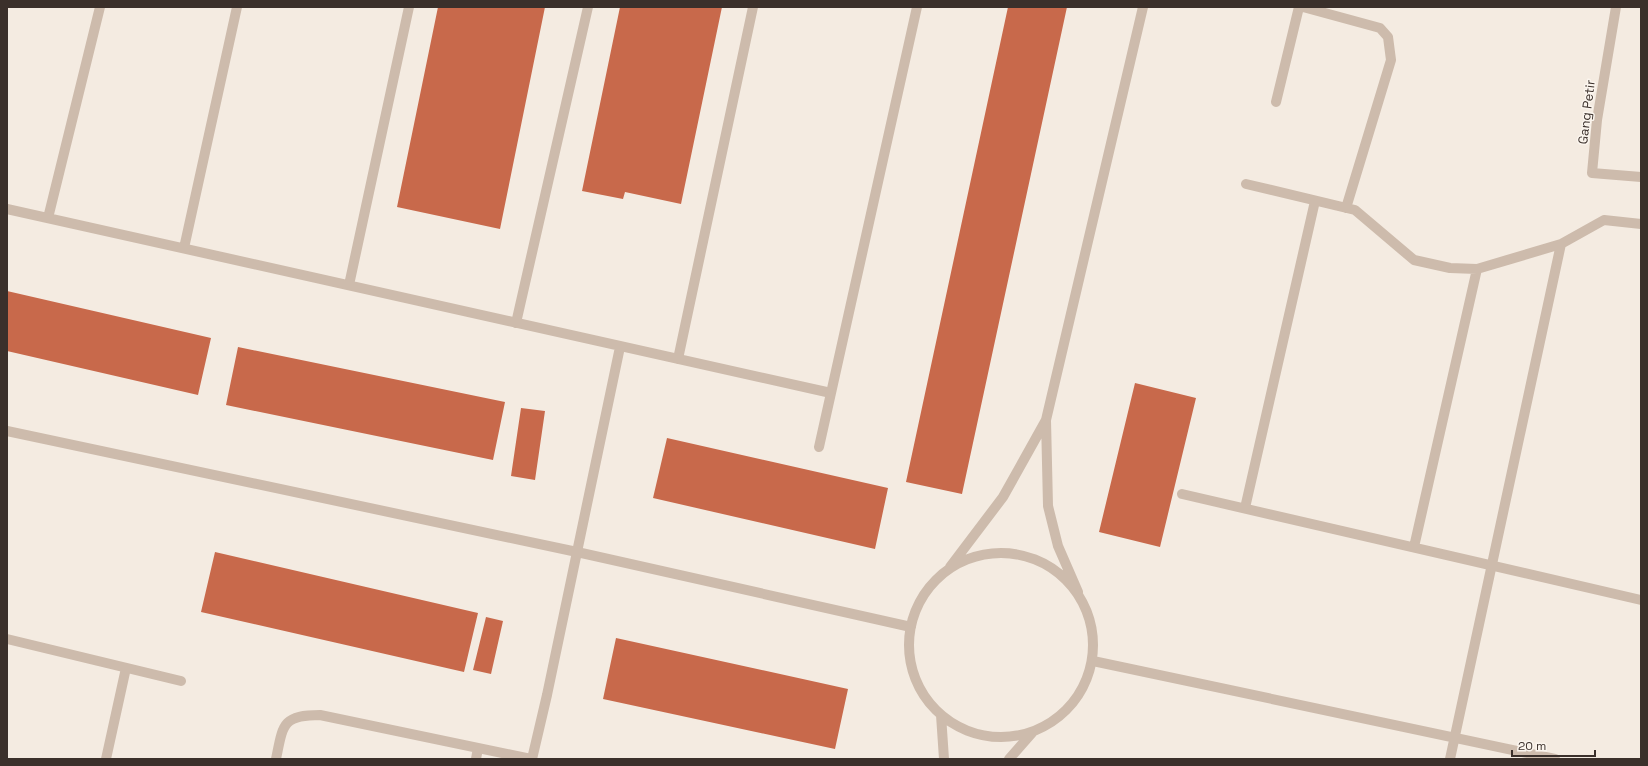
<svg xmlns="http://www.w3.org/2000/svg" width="1648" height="766" font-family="'Space Grotesk',sans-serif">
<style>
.building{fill:#c8694b}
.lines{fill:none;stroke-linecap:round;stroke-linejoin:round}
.minor{stroke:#cdbbac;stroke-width:10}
.labels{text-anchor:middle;stroke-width:3;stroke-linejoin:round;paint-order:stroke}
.street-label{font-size:13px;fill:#3b302b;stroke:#fbf5ee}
</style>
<rect width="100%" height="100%" fill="#f4ebe1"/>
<path class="building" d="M438,7H545L500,229L397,207Z
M620,7H722L681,204L625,192L623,199L582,191Z
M1008,7H1067L962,494L906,482Z
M7,291L211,338L198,395L7,351Z
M238,347L505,402L493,460L226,405Z
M1135,383L1196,398L1160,547L1099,532Z
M521,408L545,411L535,480L511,476Z
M667,438L888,488L875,549L653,498Z
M215,552L478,613L464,672L201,612Z
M486,617L503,621L491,674L473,670Z
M616,638L848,689L835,749L603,699Z"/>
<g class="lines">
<path class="minor" d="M1303,7L1380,28L1388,37L1391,60L1346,208
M1616,7L1597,120L1592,173L1641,177
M1276,102L1299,7
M1246,184L1355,210L1414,260L1450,268L1477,269L1561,244L1604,220L1641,224
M7,209L831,393
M48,218L100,7
M184,248L237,7
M349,285L409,7
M516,323L588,7
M678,359L753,7
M7,431L577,552L911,627
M819,447L917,7
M1182,494L1641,600
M1245,508L1315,201
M1414,547L1477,269
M909 645a92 92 0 1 1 184 0a92 92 0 1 1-184 0Z
M950,567L1003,497L1046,420
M1078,592L1058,546L1048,506L1046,420L1143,7
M7,639L181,681
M1093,661L1555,759
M941,715L944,759
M106,759L126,668
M276,759C283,725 282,715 320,715L531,759
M476,759L478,748
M532,759L547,695L620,347
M1009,759L1032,733
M1450,759L1561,244"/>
</g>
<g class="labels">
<g class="street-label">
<text transform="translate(1586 112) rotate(-83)" y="5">Gang Petir</text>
</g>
</g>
<rect width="1648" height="766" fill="none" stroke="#3b302b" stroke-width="16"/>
<path d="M1512 750v6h83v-6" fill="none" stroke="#3b302b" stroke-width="2"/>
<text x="1518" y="750" font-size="12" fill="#3b302b" stroke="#fbf5ee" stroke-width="3" paint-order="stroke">20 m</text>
</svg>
